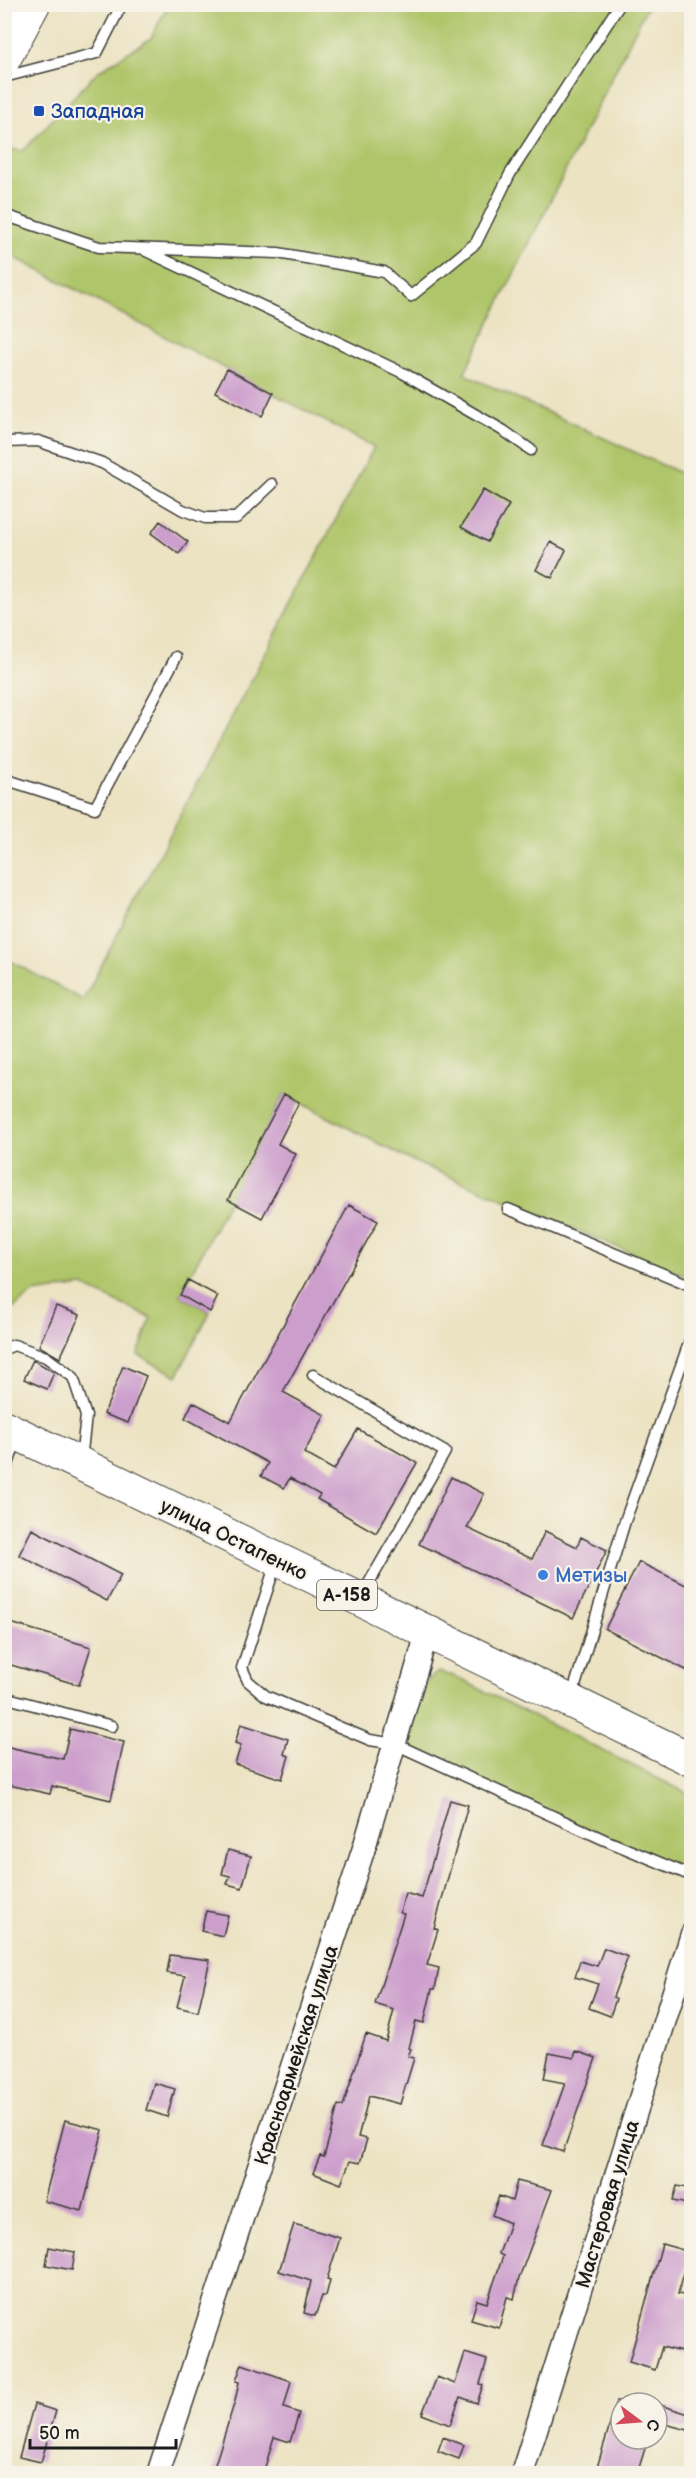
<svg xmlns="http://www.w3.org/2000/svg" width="696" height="2478" font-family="'Balsamiq Sans',sans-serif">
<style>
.green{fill:#afc569;stroke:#667042;stroke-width:1.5}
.building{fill:#cc9ecc}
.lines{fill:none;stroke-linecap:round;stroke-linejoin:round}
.lane-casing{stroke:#3b3a35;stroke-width:13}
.street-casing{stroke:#3b3a35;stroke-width:25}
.secondary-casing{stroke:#3b3a35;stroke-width:34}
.primary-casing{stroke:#3b3a35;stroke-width:35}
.lane{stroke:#fff;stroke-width:10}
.street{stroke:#fff;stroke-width:22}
.secondary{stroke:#fff;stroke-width:32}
.primary{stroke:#fff;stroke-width:33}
.transit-dot{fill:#1a4fb4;stroke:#f7f3e8;stroke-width:2}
.shop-dot{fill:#3f7fe0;stroke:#f7f3e8;stroke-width:2}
.labels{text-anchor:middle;stroke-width:4.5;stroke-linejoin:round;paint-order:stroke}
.shield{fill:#f7f3e8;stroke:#5e5c59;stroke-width:1.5}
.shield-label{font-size:18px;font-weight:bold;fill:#1c1c1c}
.transit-label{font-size:20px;fill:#164399;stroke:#f7f3e8;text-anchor:start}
.street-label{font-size:20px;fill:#1c1c1c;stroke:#f7f3e8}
.shop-label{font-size:20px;fill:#366cbe;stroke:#f7f3e8;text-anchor:start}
</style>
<rect width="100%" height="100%" fill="#f7f3e8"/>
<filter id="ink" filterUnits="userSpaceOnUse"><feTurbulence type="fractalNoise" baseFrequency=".0167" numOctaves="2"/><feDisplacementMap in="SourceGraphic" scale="12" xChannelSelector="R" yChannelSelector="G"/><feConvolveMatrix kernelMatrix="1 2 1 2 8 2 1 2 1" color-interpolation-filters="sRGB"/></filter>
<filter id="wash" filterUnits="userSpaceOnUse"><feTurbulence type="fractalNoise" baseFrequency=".008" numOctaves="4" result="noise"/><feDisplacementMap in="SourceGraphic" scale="24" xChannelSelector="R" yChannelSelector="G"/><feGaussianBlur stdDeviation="1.35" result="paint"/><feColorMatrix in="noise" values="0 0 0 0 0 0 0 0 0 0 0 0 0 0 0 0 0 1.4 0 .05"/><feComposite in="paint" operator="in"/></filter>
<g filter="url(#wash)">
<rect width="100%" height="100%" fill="#ece3c3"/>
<path class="green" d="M168,5H648L464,374L691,478V1278L410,1160L284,1094L180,1295L210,1312L177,1376L138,1355L151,1318L83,1286L33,1293L5,1315V958L83,1000L374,447L10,255L5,265V148L23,151L97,72L151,38Z
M438,1672L454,1676L691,1795V1875L405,1750L424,1684Z"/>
<g id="blocks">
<path class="building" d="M227,369L273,393L262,416L215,392Z
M483,490L509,505L487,542L461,527Z
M160,521L188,542L179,554L151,533Z
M550,542L566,550L552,578L536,570Z
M284,1094L299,1102L278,1144L296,1154L262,1218L228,1200Z
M349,1205L378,1221L283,1392L325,1415L304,1453L334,1470L358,1429L417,1463L376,1533L317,1499L320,1495L290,1478L284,1488L261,1476L268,1463L185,1418L193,1402L230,1422Z
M188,1280L218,1296L210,1312L180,1295Z
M56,1306L80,1315L60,1358L39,1346Z
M33,1360L54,1372L47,1389L24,1379Z
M123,1366L146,1376L128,1423L104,1414Z
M451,1477L484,1494L467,1528L532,1559L545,1531L577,1547L581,1537L607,1550L573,1618L419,1544Z
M32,1529L121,1575L107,1601L19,1555Z
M639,1562L692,1588V1673L605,1629Z
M4,1621L91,1647L79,1685L4,1663Z
M241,1724L288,1739L284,1754L289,1756L282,1779L235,1764L241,1745L235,1743Z
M70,1729L124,1742L111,1800L52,1786L50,1794L4,1784V1746L63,1759Z
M450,1800L468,1805L434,1928L438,1930L427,1965L439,1968L435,1989H432L424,2023L416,2021L409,2048L411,2049L408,2056L414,2058L400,2104L369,2096L358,2137L367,2139L360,2163L350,2161L341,2184L313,2173L320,2156L324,2157L338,2105L343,2106L366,2034L386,2041L394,2010L375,2004L404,1914L400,1913L405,1893L422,1898Z
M228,1850L251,1856L242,1888L227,1884L230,1876L222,1874Z
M206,1911L228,1915L223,1936L201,1931Z
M604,1948L628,1957L613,1997L616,1999L610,2016L589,2008L598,1984L575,1977L580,1961L597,1966Z
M170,1955L210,1960L198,2012L177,2007L185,1976L167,1973Z
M576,2051L596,2058L563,2152L543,2145L565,2083L544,2079L549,2053L574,2058Z
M154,2083L175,2089L167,2117L146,2110Z
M65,2120L103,2130L82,2211L44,2201Z
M517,2181L552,2190L519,2278L514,2299L507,2297L499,2328L471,2320L477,2300L487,2303L503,2256L499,2254L510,2223L492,2215L499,2196L512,2201Z
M677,2186L692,2189V2205L673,2201Z
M294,2224L340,2238L327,2279L330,2280L326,2296H322L315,2316L304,2313L311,2281L279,2271Z
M662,2244L690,2252L678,2294L692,2297V2344L689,2354L662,2347L655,2370L629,2362Z
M49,2247L75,2252L72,2270L46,2265Z
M465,2353L487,2360L480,2384L483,2385L477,2403L460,2397L450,2425L422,2414L437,2377L455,2384Z
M242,2364L291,2381L284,2408L299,2413L290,2442L274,2437L263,2474H212L235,2401L239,2382L236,2381Z
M617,2401H621V2439H648L637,2474H595Z
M34,2404L56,2411L41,2462L19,2457Z
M657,2404L692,2415L688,2430L657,2422Z
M443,2437L464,2445L459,2459L438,2451Z"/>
</g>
</g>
<g filter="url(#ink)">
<use href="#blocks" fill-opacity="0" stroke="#3b3a35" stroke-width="1.5"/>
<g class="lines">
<g class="lane-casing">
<path id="lane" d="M4,77L97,53L122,4
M4,215L99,247L278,253L384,272L411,296L476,243L510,174L620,4
M146,251L403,373L504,431L531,450
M4,442L38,441L102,463L183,510L205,518H236L272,484
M4,779L95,808L176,657
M508,1209L692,1286
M4,1349L14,1345L46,1357L73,1377L86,1416L81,1460
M313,1375L445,1452L362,1595
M4,1477L17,1437
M276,1563L242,1668L248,1681L266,1696L370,1740L395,1744L605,1840L692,1876
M4,1697L112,1726
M571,1699L625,1521L692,1335"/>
</g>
<g class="street-casing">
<path id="street" d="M158,2474L364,1848L427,1633
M522,2474L692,1934"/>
</g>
<g class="secondary-casing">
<path id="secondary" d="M4,60L34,4"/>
</g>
<g class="primary-casing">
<path id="primary" d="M4,1427L692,1760"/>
</g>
<use href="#lane" class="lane"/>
<use href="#street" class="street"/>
<use href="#secondary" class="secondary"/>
<use href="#primary" class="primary"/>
</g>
</g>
<rect class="transit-dot" x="33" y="105" width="12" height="12" rx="3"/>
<circle class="shop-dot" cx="543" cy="1575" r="6"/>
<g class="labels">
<rect class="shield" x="317" y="1580" width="60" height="30" rx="4.5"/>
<g class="shield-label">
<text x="347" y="1601">А-158</text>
</g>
<g class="transit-label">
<text x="51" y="118">Западная</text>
</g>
<g class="street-label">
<text transform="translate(234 1539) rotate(26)" y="7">улица Остапенко</text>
<text transform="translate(296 2055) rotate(-72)" y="7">Красноармейская улица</text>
<text transform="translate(607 2204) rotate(-73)" y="7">Мастеровая улица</text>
</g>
<g class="shop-label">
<text x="555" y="1582">Метизы</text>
</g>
</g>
<rect width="696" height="2478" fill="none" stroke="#f7f3e8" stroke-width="24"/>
<g transform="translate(639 2421) rotate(106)"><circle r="28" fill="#f7f3e8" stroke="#9f9d96" stroke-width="1.5"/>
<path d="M0-4.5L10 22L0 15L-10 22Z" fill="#d1495b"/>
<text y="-9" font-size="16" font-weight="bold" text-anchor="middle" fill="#1c1c1c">С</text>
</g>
<path d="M30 2439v9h146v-9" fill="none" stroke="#1c1c1c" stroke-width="3"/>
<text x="39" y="2439" font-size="18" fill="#1c1c1c" stroke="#f7f3e8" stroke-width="4.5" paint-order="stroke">50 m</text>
</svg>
